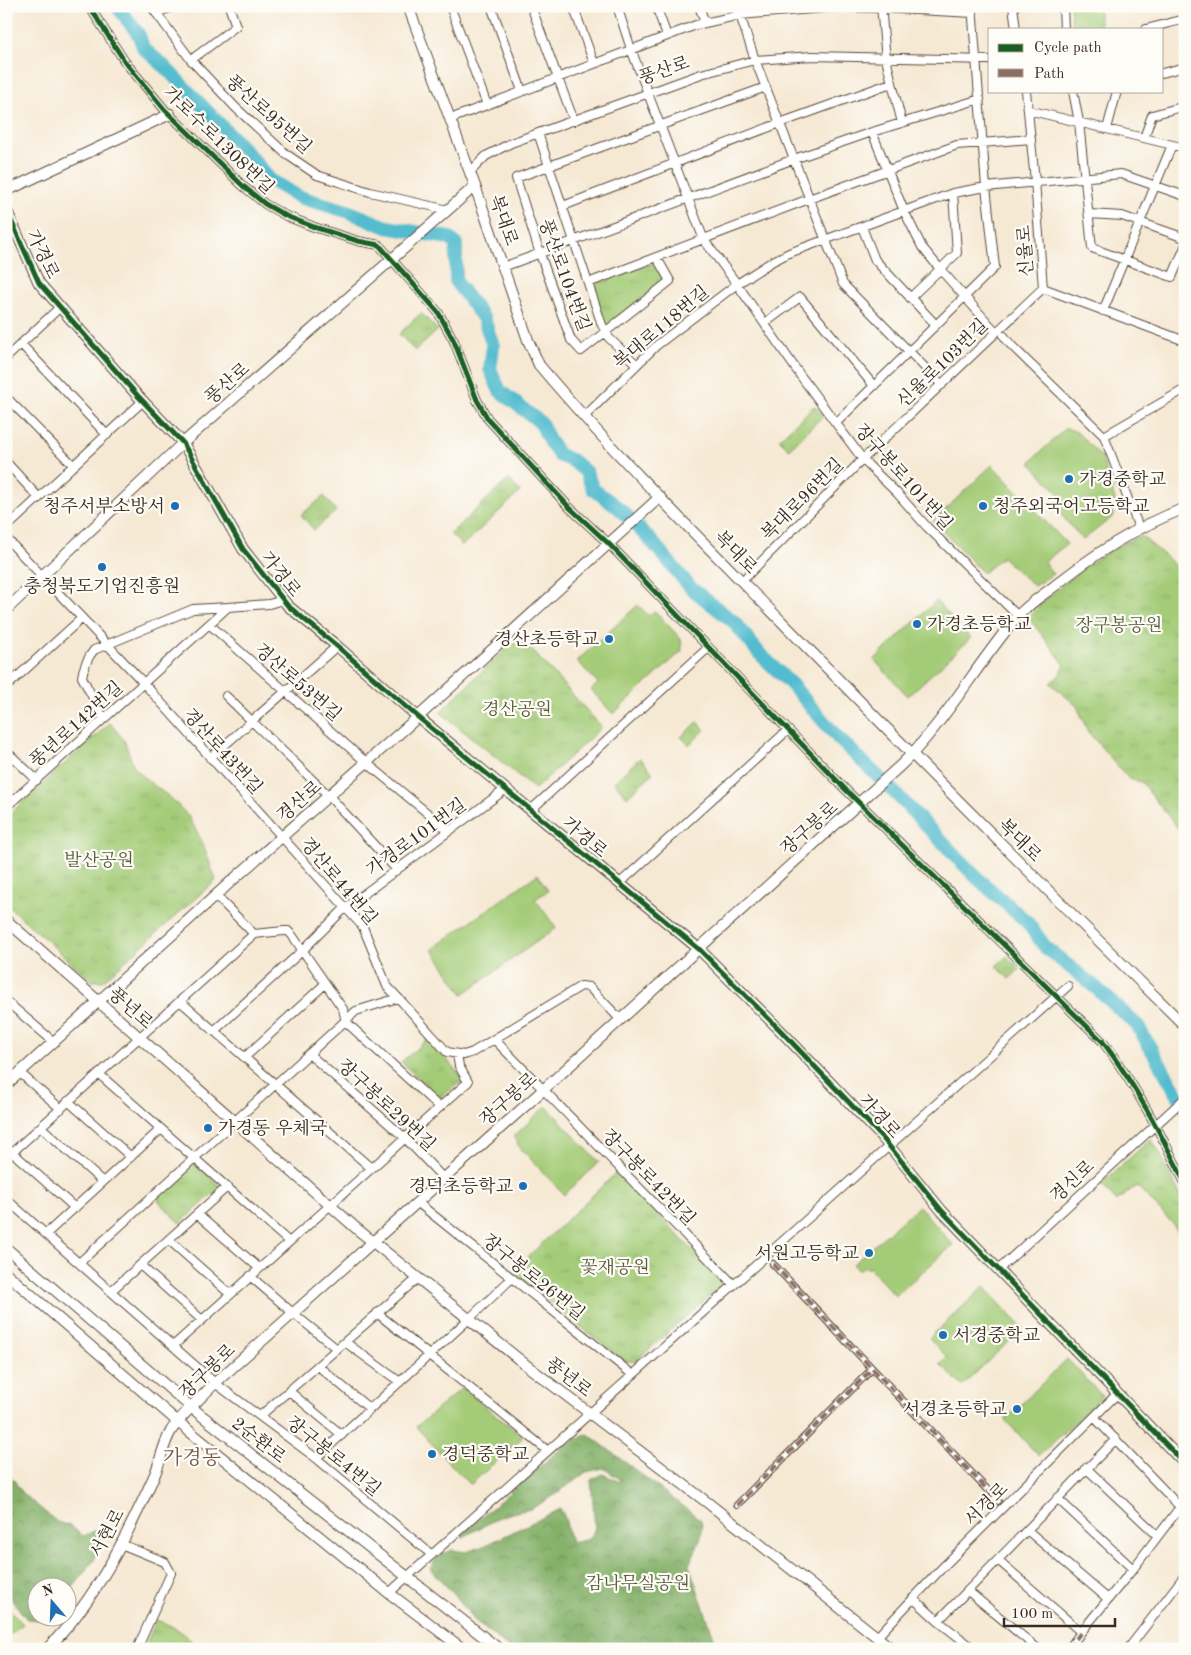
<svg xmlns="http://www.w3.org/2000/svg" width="1191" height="1655" font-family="'Old Standard TT','Noto Serif KR',serif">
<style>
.grass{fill:url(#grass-tufts);stroke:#707b4b}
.forest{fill:url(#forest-crowns);stroke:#5f6d43}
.pitch{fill:#a4cc78;stroke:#707b4b}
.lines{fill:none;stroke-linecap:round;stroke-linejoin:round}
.river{stroke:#52bcce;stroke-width:14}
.pedestrian-casing{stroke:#574739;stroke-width:8}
.minor-casing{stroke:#574739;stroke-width:10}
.tertiary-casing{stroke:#574739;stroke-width:12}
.pedestrian{stroke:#fff;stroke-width:5.5}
.minor{stroke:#fff;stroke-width:8}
.tertiary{stroke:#fff;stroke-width:10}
.quiet{stroke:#8d6e63;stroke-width:4;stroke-dasharray:8 4;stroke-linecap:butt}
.cycleway-casing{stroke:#fdfcf7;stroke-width:8}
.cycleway{stroke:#1b5e20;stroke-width:5}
.poi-dot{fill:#1f6fb2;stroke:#fdfcf7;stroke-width:2}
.labels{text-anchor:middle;stroke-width:4.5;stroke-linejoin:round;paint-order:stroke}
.street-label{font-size:18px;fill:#3b2a1e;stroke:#fdfcf7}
.poi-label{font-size:18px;fill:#3b2a1e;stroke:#fdfcf7;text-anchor:start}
.park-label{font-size:18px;fill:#5a5b39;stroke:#fdfcf7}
.quarter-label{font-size:20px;fill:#73564b;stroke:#fdfcf7}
</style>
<defs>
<pattern id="grass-tufts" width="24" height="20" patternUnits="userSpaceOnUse" patternTransform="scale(1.25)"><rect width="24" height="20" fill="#a4cc78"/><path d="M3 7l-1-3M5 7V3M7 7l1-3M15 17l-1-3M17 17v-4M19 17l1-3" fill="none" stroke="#8eaf67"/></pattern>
<pattern id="forest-crowns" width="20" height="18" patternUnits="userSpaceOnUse" patternTransform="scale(1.25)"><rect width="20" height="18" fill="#83b068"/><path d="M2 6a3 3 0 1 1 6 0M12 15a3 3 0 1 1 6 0" fill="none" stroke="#6c8f55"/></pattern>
</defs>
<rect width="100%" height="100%" fill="#fdfcf7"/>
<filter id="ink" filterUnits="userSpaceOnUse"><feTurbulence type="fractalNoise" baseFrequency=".02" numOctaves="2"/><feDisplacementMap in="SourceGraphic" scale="10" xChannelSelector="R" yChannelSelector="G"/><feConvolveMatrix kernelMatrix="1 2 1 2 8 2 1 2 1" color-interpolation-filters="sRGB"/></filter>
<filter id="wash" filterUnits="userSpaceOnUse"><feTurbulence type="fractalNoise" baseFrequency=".0096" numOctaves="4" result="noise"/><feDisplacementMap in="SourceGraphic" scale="20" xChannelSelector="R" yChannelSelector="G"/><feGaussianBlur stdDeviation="1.12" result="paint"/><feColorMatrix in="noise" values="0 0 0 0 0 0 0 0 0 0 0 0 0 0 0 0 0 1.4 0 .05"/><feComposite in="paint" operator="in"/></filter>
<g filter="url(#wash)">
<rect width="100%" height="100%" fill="#f6e9d4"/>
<path class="grass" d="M656,262L666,279L606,327L592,285Z
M421,313L438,330L415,351L399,334Z
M814,406L824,415L789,449L779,439Z
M509,479L520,492L462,546L450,534Z
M324,496L336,511L314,530L301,515Z
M1141,536L1169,559L1185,579V837L1141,782L1129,779L1088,732L1077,706L1050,683L1059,676L1065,665L1028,617C1061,585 1098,552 1141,536Z
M519,636L602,727L535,789L440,712Z
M698,722L705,730L689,745L681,737Z
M110,723L124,740L134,767L148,781L172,799L188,816L201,839L216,880L103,981H92L6,904V817Z
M640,758L653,773L627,797L614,782Z
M1007,956L1020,969L1009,979L996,966Z
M429,1038L464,1080L439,1098L401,1062Z
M1151,1139L1159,1151L1185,1205V1243L1172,1223L1137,1186L1116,1201L1101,1184Z
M195,1163L221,1187L180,1223L156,1198Z
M617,1172L724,1283L636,1361H624L512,1272Z
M156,1620C171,1625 190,1634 196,1649H144Z"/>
<path class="forest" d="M588,1434L701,1520C705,1537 695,1550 689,1565L718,1649H510L474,1620L452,1592L430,1569L437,1557L452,1550L466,1552L484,1546L560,1509C568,1518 566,1532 572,1543L589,1539L595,1528L591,1480L603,1474L620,1482V1479L603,1468L586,1472L555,1495L531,1509L512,1513L500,1517L463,1537L460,1535L565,1445Z
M6,1473L14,1480L22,1493L57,1522L70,1526L84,1536L94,1531L102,1535L94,1560L68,1594V1588H38V1618H44L39,1620L27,1619L10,1598V1568L6,1564Z"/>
<path class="pitch" d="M1070,6H1098L1101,29H1072Z
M1066,428L1077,432L1102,458L1116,503L1111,509L1115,515L1083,540L1051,503L1059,493L1031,464L1032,460Z
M992,465L1067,544L1044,562L1053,574L1034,586L1002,557L983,573L933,521Z
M936,601L971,638L908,696L874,660Z
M638,605L649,616L655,611L681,639L682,651L613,714L591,690L598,683L577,661Z
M538,874L548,891L535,899L556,928L463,994L432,949Z
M546,1106L599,1162L564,1195L517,1144L518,1142L513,1137Z
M919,1206L953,1245L895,1296L869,1267L867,1269L864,1266L859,1271L853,1264Z
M984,1287L1023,1328L962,1386L940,1364L947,1357L929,1338Z
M1067,1359L1102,1396L1039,1456L1005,1420Z
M462,1388L523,1437L470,1485L416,1427Z
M6,1606L23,1624L6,1638Z"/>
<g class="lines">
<path class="river" d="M117,6L139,35L143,48L163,65L252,158L270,180L299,197L347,211L387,227L449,238L456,244V282L484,319L493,346L490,369L500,391L541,423L550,442L559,455L573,461L586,472L593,489L620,509L654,544L691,588L734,622L759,653L792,685L839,739L893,791L976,877L1027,922L1046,948L1095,987L1137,1025L1185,1107"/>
</g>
</g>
<g filter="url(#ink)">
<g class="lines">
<g class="pedestrian-casing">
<path id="pedestrian" d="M773,1264L998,1501
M737,1505L872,1369"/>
</g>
<g class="minor-casing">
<path id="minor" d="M89,6L125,62L165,110L243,186L265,204L286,216L314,227L358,241L379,245L438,312L454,341L477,400L488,419L569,507L609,544L845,789L1103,1042C1136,1086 1161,1134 1185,1183
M151,6L191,60L235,107L286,154L317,175L370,192L448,210
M450,6L487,105
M491,6L522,91
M531,6L574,121
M573,6L594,63
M617,6L631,49L704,240L737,284L800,375L864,461L898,494L927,527L1018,616
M656,6L667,36
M699,6L705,23
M737,6L755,60L843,284L942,385
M881,6L886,59L902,123
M1013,6L1016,29
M1063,6L1064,29
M409,10L419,6
M156,13L175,6
M1146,29L1185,19
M191,60L236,26L229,6
M1162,73L1185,67
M1026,91L1035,181L1043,288
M1073,91L1079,122L1092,248L1172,277L1185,247
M1028,110L1185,148
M450,119L696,25L740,15L836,7L881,8L973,13
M1107,129L1117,91
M872,132L904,211L922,247L940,269L996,332
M538,133L602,325L609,338L636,364
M1144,138L1152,115L1185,106
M470,172L486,156L511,143L701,74L755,60L812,56L990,60
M563,206L780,123L891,83
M1089,214L1122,216L1185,238
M862,227L875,260L936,325
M657,258L670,281L581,351L571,340L540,254L516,178L766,87
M503,267L794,159L872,132L980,99
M588,283L809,199L957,145L1031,139
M1043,288L1185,341
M910,298L957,253L953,193
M1103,311L1172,145
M765,323L800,297L874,386
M1004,336L1010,344L1104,436L1139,528
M21,344L107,435
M6,358L59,308
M6,397L74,466
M585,416L657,345L737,284L773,261L789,253L953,193L986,187L1121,174L1185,196
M836,423L995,267L986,187L972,6
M1104,436L1185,389
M6,462L39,498
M6,528L143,401
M6,538L139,678L363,927L387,986L403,1003L447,1052L464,1055L473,1052L581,986L589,987L621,1020
M742,581L863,459L1043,288
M209,624L367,763L449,831
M6,687L82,618
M226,696L329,796L397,870
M104,719L82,677C83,668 88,657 94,650L193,609L228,607
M6,751L37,780
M210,758L337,646
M6,807L228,607L269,604L283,600
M532,809L708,648
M620,883L788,730
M216,896L254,934L284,931H288L292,935L343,1009L346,1022L439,1107
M6,1001L54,1042
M180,1001L371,1168
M214,1031L303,950L345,908L506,789
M494,1039L734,1285
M309,1054L405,1138L444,1179
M245,1057L325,984
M20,1073L61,1109
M99,1074L288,1241
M68,1101L131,1157
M41,1127L103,1182
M12,1152L75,1208
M6,1158L254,934
M6,1199L215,1383L316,1458L432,1555
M417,1202L633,1375
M197,1214L259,1268
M46,1234L161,1129
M169,1240L230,1294
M79,1263L356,1011L398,998
M140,1265L202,1320
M998,1270L1185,1098
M250,1276L293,1313L337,1349
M111,1291L227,1187
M377,1313L548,1451
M345,1342L400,1382
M173,1346L468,1082L459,1066L457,1055
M318,1366L370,1409
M289,1391L342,1435
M260,1416L418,1278
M316,1458L469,1319L512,1278
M1086,1468L1158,1536
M1057,1498L1133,1569
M1027,1530L1108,1599
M121,1544L165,1562L171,1573L137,1649
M998,1560L1081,1632
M968,1591L1038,1649
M389,1593L1068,986
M913,1598L938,1621L974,1649
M938,1621L1116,1439
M877,1637L941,1569L1117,1394
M1069,1649L1081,1632L1133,1569L1180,1507L1094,1417
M1128,1649L1185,1575"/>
</g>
<g class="tertiary-casing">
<path id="tertiary" d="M408,6L475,186L528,340L539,365C615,455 699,538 782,622C915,758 1049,892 1185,1026
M6,191L170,114
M6,209L39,283L137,395L183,443L243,549L288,606L337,646L418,717L699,949L781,1031L881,1136L942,1211L1185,1464
M6,610L183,443L475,186
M6,920L357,1229L526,1365L708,1503L892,1649
M6,1085L235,878L418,717L660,497
M6,1248L192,1408L499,1649
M6,1273L178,1422L389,1593L463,1649
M47,1649C96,1600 127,1536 155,1474C161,1460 163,1444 171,1431C179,1417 203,1396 215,1383L543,1090L902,764C946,721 976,665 1017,617C1026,606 1040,597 1052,588C1094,554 1134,528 1185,508"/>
</g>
<use href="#pedestrian" class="pedestrian"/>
<use href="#minor" class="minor"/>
<use href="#tertiary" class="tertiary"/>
<path class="quiet" d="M773,1264L998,1501
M737,1505L872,1369
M1069,1649L1081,1632"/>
<g class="cycleway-casing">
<path id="cycleway" d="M89,6L125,62L165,110L243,186L265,204L286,216L314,227L358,241L379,245L438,312L454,341L477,400L488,419L569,507L609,544L845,789L1103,1042C1136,1086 1161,1134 1185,1183
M6,209L39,283L137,395L183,443L243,549L288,606L337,646L418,717L699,949L781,1031L881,1136L942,1211L1185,1464"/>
</g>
<use href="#cycleway" class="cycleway"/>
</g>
</g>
<g class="poi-dot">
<circle cx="1069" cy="479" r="5"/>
<circle cx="175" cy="506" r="5"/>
<circle cx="983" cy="506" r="5"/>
<circle cx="102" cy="567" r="5"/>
<circle cx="917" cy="624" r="5"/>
<circle cx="609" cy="639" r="5"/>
<circle cx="208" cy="1128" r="5"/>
<circle cx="523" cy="1186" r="5"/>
<circle cx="869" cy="1253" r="5"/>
<circle cx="943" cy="1335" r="5"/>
<circle cx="1017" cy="1409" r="5"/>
<circle cx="432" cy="1454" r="5"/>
</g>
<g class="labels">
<g class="street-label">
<text transform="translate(664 70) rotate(-19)" y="6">풍산로</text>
<text transform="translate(269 114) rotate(42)" y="6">풍산로95번길</text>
<text transform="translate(219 140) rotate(44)" y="6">가로수로1308번길</text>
<text transform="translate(504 220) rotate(71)" y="6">복대로</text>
<text transform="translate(1025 251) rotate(-94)" y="6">신율로</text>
<text transform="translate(43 254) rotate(64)" y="6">가경로</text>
<text transform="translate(565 275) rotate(70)" y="6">풍산로104번길</text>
<text transform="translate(661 327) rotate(-40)" y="6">복대로118번길</text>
<text transform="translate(942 363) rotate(-44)" y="6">신율로103번길</text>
<text transform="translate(227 383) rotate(-41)" y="6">풍산로</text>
<text transform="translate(904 477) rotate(48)" y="6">장구봉로101번길</text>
<text transform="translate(802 499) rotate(-45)" y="6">복대로96번길</text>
<text transform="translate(736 552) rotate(46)" y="6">복대로</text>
<text transform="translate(281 574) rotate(51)" y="6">가경로</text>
<text transform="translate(298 682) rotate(41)" y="6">경산로53번길</text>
<text transform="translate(76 724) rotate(-42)" y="6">풍년로142번길</text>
<text transform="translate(223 751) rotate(48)" y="6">경산로43번길</text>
<text transform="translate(299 801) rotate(-41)" y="6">경산로</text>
<text transform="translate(809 828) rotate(-42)" y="6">장구봉로</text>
<text transform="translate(416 837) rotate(-36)" y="6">가경로101번길</text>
<text transform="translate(585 837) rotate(40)" y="6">가경로</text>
<text transform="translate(1020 840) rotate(45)" y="6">복대로</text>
<text transform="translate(339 881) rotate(50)" y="6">경산로44번길</text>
<text transform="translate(131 1008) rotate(42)" y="6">풍년로</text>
<text transform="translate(508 1099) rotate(-42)" y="6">장구봉로</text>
<text transform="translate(387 1105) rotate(43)" y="6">장구봉로29번길</text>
<text transform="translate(880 1116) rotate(48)" y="6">가경로</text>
<text transform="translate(649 1177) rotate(46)" y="6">장구봉로42번길</text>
<text transform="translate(1072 1181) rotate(-43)" y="6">경신로</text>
<text transform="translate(534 1277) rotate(39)" y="6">장구봉로26번길</text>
<text transform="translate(207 1371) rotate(-44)" y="6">장구봉로</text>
<text transform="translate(569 1377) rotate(38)" y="6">풍년로</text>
<text transform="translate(259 1440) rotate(38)" y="6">2순환로</text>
<text transform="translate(334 1456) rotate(39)" y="6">장구봉로4번길</text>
<text transform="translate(986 1504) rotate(-45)" y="6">서경로</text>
<text transform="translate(107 1533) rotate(-62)" y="6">서현로</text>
</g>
<g class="poi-label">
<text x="1079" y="485">가경중학교</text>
<text x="165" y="512" text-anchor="end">청주서부소방서</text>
<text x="993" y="512">청주외국어고등학교</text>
<text x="102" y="592" text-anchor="middle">충청북도기업진흥원</text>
<text x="927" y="630">가경초등학교</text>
<text x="599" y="645" text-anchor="end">경산초등학교</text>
<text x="218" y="1134">가경동 우체국</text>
<text x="513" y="1192" text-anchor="end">경덕초등학교</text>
<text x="859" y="1259" text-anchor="end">서원고등학교</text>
<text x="953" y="1341">서경중학교</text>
<text x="1007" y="1415" text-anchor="end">서경초등학교</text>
<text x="442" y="1460">경덕중학교</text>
</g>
<g class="park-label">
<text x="1119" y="631">장구봉공원</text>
<text x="517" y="715">경산공원</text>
<text x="99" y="866">발산공원</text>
<text x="615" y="1273">꽃재공원</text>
<text x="638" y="1589">감나무실공원</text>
</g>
<g class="quarter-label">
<text x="192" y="1464">가경동</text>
</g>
</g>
<rect width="1191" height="1655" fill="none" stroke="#fdfcf7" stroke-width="25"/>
<rect x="988" y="28" width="175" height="65" fill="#fdfcf7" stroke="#afa8a0"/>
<rect x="998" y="44" width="25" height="8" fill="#1b5e20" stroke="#afa8a0"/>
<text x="1034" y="52" font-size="15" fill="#3b2a1e">Cycle path</text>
<rect x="998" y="69" width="25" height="8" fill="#8d6e63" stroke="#afa8a0"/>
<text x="1034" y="78" font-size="15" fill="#3b2a1e">Path</text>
<g transform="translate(52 1602) rotate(341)"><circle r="24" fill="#fdfcf7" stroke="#afa8a0"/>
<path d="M0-4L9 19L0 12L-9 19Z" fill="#1f6fb2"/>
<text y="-8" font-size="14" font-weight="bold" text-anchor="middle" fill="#3b2a1e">N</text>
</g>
<path d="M1004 1618v8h111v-8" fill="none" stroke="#3b2a1e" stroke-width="2.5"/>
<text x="1011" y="1618" font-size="15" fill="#3b2a1e" stroke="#fdfcf7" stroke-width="4" paint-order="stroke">100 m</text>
</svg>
